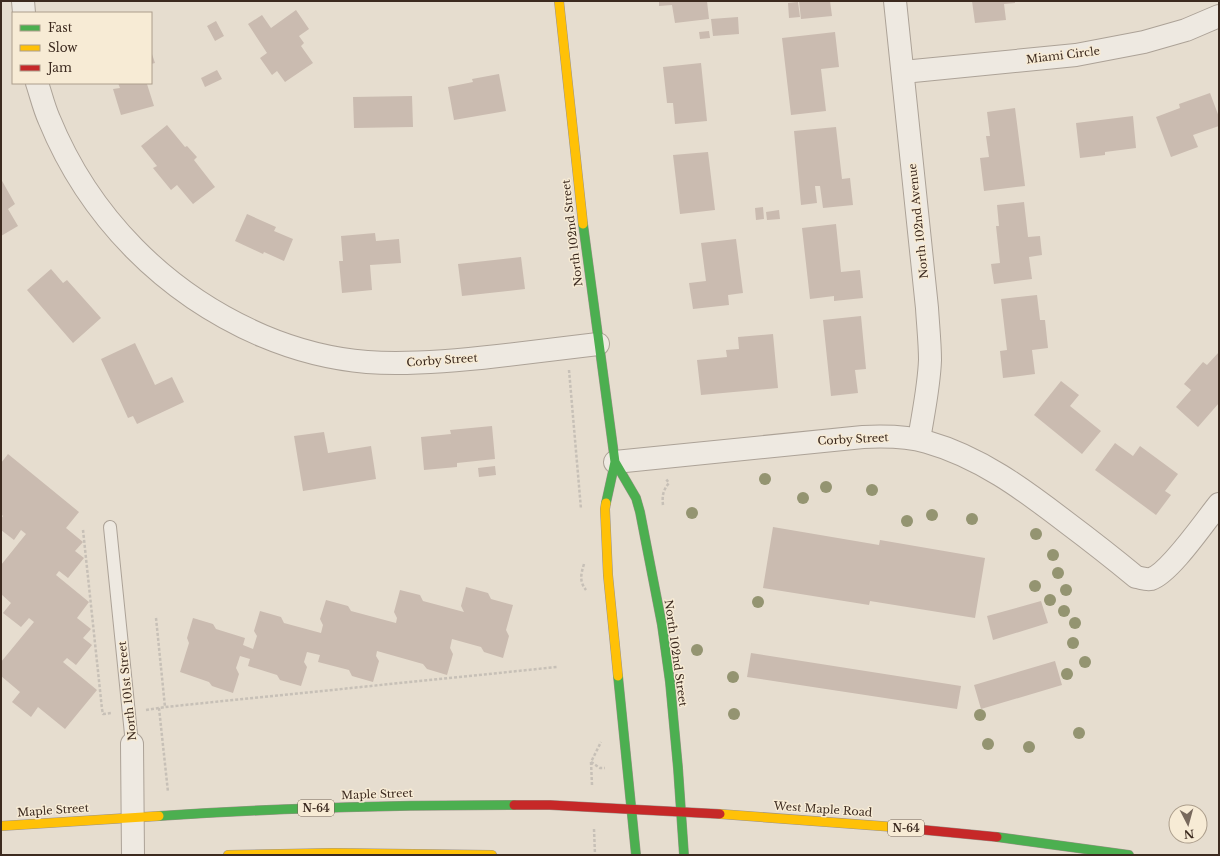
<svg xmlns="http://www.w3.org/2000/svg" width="1220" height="856" font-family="'Libre Baskerville',serif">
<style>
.building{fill:#cabbb0}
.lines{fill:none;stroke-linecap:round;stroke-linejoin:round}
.lane-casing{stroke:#aca297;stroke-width:14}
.street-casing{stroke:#aca297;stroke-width:24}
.fast-casing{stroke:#9b9288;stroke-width:10}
.slow-casing{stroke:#9b9288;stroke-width:10}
.jam-casing{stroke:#9b9288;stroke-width:10}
.path{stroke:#c7c0b7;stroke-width:2.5;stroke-dasharray:3 2;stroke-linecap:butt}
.lane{stroke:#eee9e1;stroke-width:12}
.street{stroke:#eee9e1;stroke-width:22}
.fast{stroke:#4caf50;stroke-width:9}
.slow{stroke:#ffc107;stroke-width:9}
.jam{stroke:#c62828;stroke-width:9}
.tree{fill:#949471}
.labels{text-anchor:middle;stroke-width:3;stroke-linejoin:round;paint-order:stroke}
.shield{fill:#f7ebd5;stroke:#746456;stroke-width:1}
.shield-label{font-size:10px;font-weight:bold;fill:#3c2a1f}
.street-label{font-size:11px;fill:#3c2a1f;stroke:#f7ebd5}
</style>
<rect width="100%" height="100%" fill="#e6ddcf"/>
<path class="building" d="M659,1H707L709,19L675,23L672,5L659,6Z
M799,1H830L832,16L801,19Z
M972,1H1015V3L1004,4L1006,20L975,23Z
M798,2L800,17L789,18L788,3Z
M296,10L309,29L299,36L304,43L301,46L313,63L285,82L277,71L272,75L260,58L267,53L248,24L262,15L271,28Z
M738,17L739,34L713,36L711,19Z
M216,21L224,36L215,41L207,26Z
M709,31L710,38L700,39L699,32Z
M835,32L839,67L821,69L826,111L791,115L782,38Z
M151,51L155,63L151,64Z
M701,63L707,121L675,124L673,103H667L663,67Z
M217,70L222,79L205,87L201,78Z
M499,74L506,111L454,120L448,87L473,82L472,79Z
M118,83H150L147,84L154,106L121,115L113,89L120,88Z
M1210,93L1219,117V126L1193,135L1198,147L1171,157L1156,117L1180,108L1179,104Z
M412,96L413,127L354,128L353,97Z
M1015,108L1025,186L984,191L980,158L989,157L986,136H990L987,112Z
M1133,116L1136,148L1105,152V155L1080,158L1076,123Z
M167,125L185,147L187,146L197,157L194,160L215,187L193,204L177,185L171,190L153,168L157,166L141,146Z
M836,127L842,179L850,178L853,205L823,208L820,186H815L817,203L801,205L794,131Z
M708,152L715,210L680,214L673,155Z
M1,179L15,204L8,209L18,226L1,236Z
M1024,202L1028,237L1040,236L1042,255L1029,257L1032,279L994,284L991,264L1000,263L996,226H999L997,205Z
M763,207L764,219L756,220L755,208Z
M779,210L780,219L767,220L766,212Z
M247,214L276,227L274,231L293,239L284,261L264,252L263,254L235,241Z
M836,224L841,272L860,270L863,298L834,301V296L810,299L802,228Z
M375,233L376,241L399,239L401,263L370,265L372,290L342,293L339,261H343L341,236Z
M736,239L743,293L728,295L729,305L693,309L689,283L706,281L701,243Z
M521,257L525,289L462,296L458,264Z
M51,269L63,283L67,280L101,318L73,343L27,290Z
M1037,295L1040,320H1045L1048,348L1032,350L1035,374L1003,378L1000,351L1007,350L1001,299Z
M861,316L866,369L855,370L858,393L831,396L823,320Z
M773,334L778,388L701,395L697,360L727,357L726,350L739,349L738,337Z
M135,343L155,385L172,377L184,402L137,424L133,416L128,418L101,359Z
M1219,352V403L1198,427L1176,407L1191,390L1184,384L1203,362L1207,365Z
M1061,381L1079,395L1070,406L1101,431L1082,454L1034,415Z
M492,426L495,459L457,463V467L424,470L421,437L451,434L450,430Z
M324,432L328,453L371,446L376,479L303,491L294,436Z
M1115,443L1133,456L1140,446L1178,474L1165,491L1171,495L1156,515L1095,470Z
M8,454L79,512L66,528L83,542L75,551L84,558L68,578L59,571L56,575L89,602L77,618L91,629L83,638L92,645L76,665L67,658L63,662L97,690L65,729L38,707L31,717L12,702L20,692L1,676V662L34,622L29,618L21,627L3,613L11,603L1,594V565L26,534L21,530L14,540L1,530V519L3,516L1,514V463Z
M495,466L496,475L479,477L478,468Z
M773,527L879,545L880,540L985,558L975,618L870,601L869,605L763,588Z
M466,587L488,593L491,599L513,605L506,630L509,636L503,658L484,652L481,647L452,639L450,648L453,654L447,675L427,669L423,664L377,651L376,656L379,661L373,682L352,676L349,670L318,662L320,655L307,652L304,662L307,667L301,686L280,680L277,675L248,666L250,659L240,656L236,668L239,674L233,693L212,686L209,682L180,672L189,643L187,638L193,618L213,624L216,629L245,638L243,645L253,649L257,636L254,631L260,611L281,617L284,623L321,633L323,625L320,619L326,600L348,606L351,611L396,623L397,618L394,612L400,590L420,595L423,601L464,612L461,606Z
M1041,601L1048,623L993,640L987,616Z
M751,653L961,686L957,709L747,677Z
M1055,661L1062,685L981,709L974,685Z"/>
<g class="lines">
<g class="lane-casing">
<path id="lane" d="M110,527L132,744"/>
</g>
<g class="street-casing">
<path id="street" d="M23,1L24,13
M895,1L927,308C928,325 930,343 930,360C929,387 923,414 919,440
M903,72L1076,55L1144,42L1186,30L1219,16
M37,83C41,95 44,108 49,119C89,217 165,294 263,336C296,350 331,359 367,362C410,365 455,361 498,356C532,352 565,348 598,344
M615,462L863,437C884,436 907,436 927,442C980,457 1023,489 1066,522C1090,540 1113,558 1136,577C1142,578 1146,580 1151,579C1170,573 1205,521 1219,504
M132,744L133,855"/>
</g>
<g class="fast-casing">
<path id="fast" d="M583,224L615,462L606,503
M615,462L636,498L640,512L662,625L670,682L678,768L684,855
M618,676L636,855
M159,816C277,808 396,805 514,805
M997,837L1129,855"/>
</g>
<g class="slow-casing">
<path id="slow" d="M559,1L583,224
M606,503L605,509L608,575L618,676
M720,814L894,827
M1,826L159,816
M228,855L333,853L492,855"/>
</g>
<g class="jam-casing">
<path id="jam" d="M514,805H550L720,814
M894,827L997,837"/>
</g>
<path class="path" d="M569,370L581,509
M663,505C662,496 663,490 669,483L666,479
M83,530L102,709L103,714L111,713
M584,564C581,574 579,581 586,590
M156,618L165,707L557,667
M159,708L168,792
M146,710L165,707
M591,762L600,768H605
M592,785L591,762L601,742
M594,829L595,855"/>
<use href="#lane" class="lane"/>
<use href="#street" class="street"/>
<use href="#fast" class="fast"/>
<use href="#slow" class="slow"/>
<use href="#jam" class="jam"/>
</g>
<g class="tree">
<circle cx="765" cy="479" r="6"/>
<circle cx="826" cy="487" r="6"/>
<circle cx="872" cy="490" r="6"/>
<circle cx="803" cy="498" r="6"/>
<circle cx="692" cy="513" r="6"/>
<circle cx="932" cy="515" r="6"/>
<circle cx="972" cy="519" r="6"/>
<circle cx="907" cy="521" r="6"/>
<circle cx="1036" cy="534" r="6"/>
<circle cx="1053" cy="555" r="6"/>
<circle cx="1058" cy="573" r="6"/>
<circle cx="1035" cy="586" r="6"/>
<circle cx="1066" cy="590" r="6"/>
<circle cx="1050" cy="600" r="6"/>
<circle cx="758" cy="602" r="6"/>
<circle cx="1064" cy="611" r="6"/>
<circle cx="1075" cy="623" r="6"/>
<circle cx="1073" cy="643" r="6"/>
<circle cx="697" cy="650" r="6"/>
<circle cx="1085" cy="662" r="6"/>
<circle cx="1067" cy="674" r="6"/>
<circle cx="733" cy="677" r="6"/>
<circle cx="734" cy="714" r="6"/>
<circle cx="980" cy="715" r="6"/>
<circle cx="1079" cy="733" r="6"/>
<circle cx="988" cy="744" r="6"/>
<circle cx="1029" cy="747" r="6"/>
</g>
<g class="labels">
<g class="shield">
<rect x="298" y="800" width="36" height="16" rx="3"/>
<rect x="888" y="820" width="36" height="16" rx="3"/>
</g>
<g class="shield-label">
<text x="316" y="812">N-64</text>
<text x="906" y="832">N-64</text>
</g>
<g class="street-label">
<text transform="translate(1063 55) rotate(-7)" y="4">Miami Circle</text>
<text transform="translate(918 221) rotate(-96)" y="4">North 102nd Avenue</text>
<text transform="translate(572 233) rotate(-97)" y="4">North 102nd Street</text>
<text transform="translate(442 360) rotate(-4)" y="4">Corby Street</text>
<text transform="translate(853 439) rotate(-3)" y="4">Corby Street</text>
<text transform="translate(676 653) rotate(82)" y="4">North 102nd Street</text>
<text transform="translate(127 691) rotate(-96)" y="4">North 101st Street</text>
<text transform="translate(377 794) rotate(-2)" y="4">Maple Street</text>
<text transform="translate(823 809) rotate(4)" y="4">West Maple Road</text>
<text transform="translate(53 810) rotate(-4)" y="4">Maple Street</text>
</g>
</g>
<rect width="1220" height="856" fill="none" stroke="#3c2a1f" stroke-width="4"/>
<rect x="12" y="12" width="140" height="72" fill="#f7ebd5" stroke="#ac9e8c"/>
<rect x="20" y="25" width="20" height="6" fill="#4caf50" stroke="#ac9e8c"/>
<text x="48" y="32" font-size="12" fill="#3c2a1f">Fast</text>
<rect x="20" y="45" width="20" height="6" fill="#ffc107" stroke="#ac9e8c"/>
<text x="48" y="52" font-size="12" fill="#3c2a1f">Slow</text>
<rect x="20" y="65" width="20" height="6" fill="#c62828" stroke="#ac9e8c"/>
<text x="48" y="72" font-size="12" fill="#3c2a1f">Jam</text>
<g transform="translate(1188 824) rotate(174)"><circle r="19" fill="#f7ebd5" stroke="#ac9e8c"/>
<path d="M0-3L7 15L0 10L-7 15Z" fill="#78695d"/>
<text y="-6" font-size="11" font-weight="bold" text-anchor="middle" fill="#3c2a1f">N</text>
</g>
</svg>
